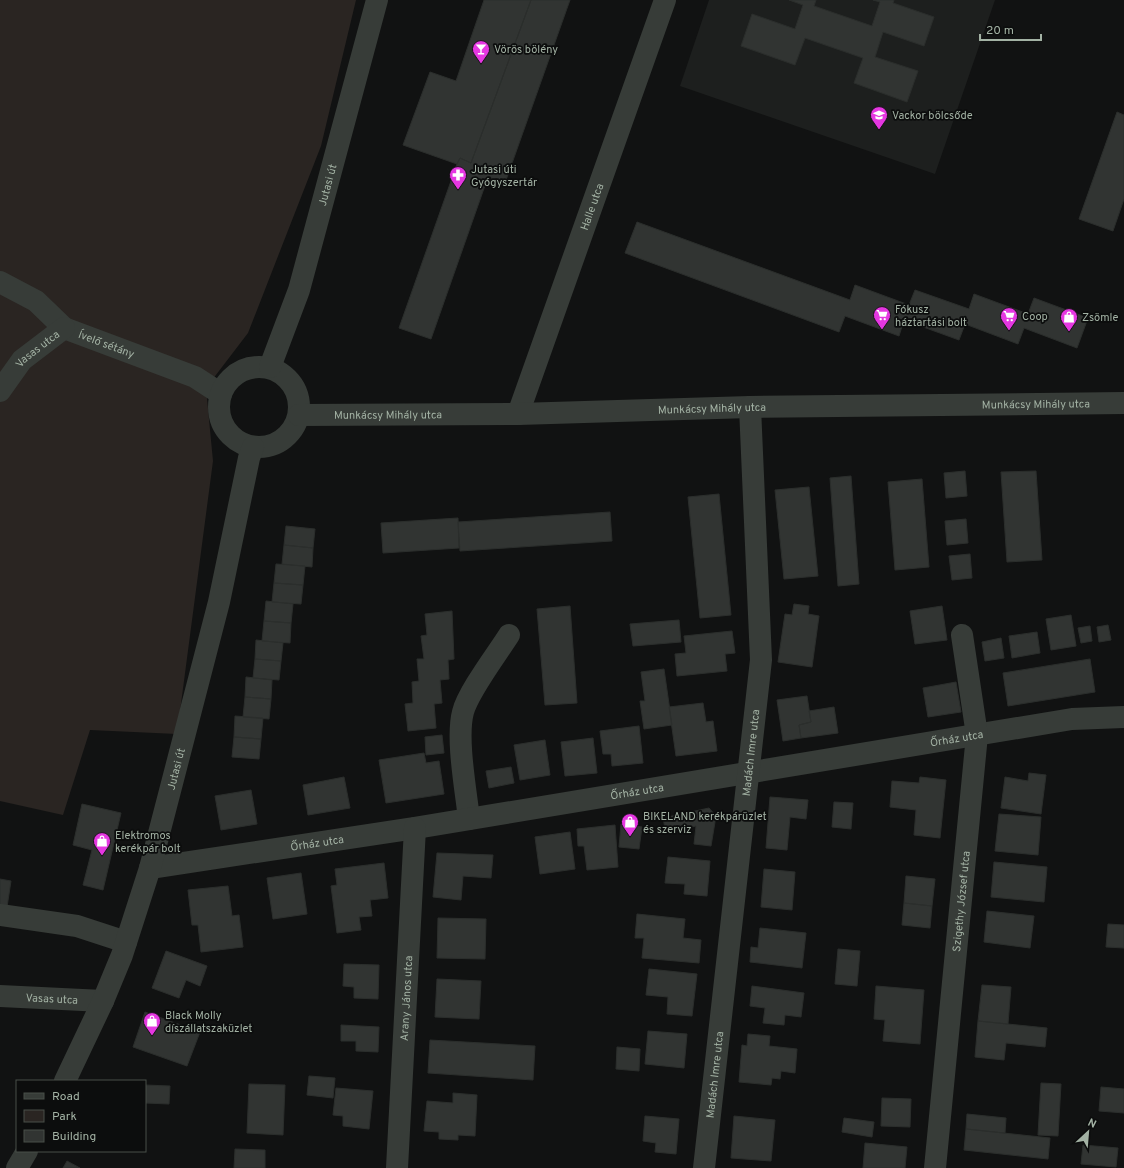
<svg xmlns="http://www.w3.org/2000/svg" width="1124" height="1168" font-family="Overpass,sans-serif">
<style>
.built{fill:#1d1f1e}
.green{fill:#2a2522}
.building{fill:#313432;stroke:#2b2e2c}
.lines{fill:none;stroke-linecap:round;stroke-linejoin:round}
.minor{stroke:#373c38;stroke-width:22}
.labels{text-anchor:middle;stroke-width:3.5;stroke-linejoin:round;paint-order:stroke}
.poi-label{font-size:11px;fill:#a3b2a4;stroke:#0c0d0d;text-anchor:start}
.street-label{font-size:11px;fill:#a3b2a4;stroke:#0c0d0d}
</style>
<rect width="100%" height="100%" fill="#111212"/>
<path class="built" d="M709,0H995L935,174L680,86Z"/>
<path class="green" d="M0,0H356L321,146L248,333L206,388L213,461L177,734L90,730L63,815L0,801Z"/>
<path class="building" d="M484,0H531L471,163L460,158L457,164L403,145L430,72L456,81Z
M531,0H570L505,183L488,177L431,339L399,328L457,164L460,158L471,163Z
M789,0H816L814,6L872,26L880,2L873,0H894L893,3L934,17L924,46L883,32L875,57L918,71L907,102L854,83L863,58L805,38L795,65L741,46L752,14L795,29L803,5Z
M1117,112L1124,115V199L1113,231L1079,219Z
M637,222L850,300L855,285L909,305L915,290L969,309L974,294L1028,314L1034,298L1088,318L1077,348L1024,328L1018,344L965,324L959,340L904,320L899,336L845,316L839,332L625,253Z
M965,471L967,496L946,498L944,473Z
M1036,471L1042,560L1007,562L1001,472Z
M851,476L859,584L838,586L830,478Z
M922,479L929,567L895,570L888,482Z
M809,487L818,576L784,579L775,490Z
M719,494L731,615L700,618L688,497Z
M610,512L612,541L460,551L458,522Z
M458,518L459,548L383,553L381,523Z
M966,519L968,543L947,545L945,521Z
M286,526L315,529L313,548L284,545Z
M284,545L313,548L312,567L282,564Z
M970,554L972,578L952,580L949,556Z
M276,564L305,566L303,585L274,583Z
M274,583L303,585L301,604L272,602Z
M266,601L293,604L291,623L264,621Z
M794,604L809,606L808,614L819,616L812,667L778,662L785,614L792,615Z
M570,606L577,703L545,705L537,609Z
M942,606L947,640L915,644L910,611Z
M452,611L454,659L448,660L449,679L440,680L442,703L434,704L436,728L408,731L405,704L413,703L412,682L419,681L417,659H424L421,636L427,635L425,614Z
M1071,615L1076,646L1051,650L1046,619Z
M679,620L681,642L633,646L630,624Z
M264,621L291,623L290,643L262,641Z
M1108,625L1111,640L1099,642L1097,627Z
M1090,626L1092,641L1081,643L1078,628Z
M732,631L735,653L725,654L727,671L677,676L675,654L686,653L684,636Z
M1037,632L1040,653L1012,658L1009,636Z
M1001,638L1004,658L985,661L982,642Z
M256,640L283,643L281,661L255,659Z
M255,659L281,661L279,680L253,678Z
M1090,659L1095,692L1008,706L1003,673Z
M664,669L672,725L644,729L640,701H645L641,672Z
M246,677L272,680L271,699L245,697Z
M956,682L961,712L928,717L923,688Z
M807,696L811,722L799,725L801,738L783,741L777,700Z
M245,697L271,699L269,719L243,717Z
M703,703L706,722L713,721L717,751L676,756L669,707Z
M834,707L838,733L801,738L799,725L811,722L809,711Z
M235,716L263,718L261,739L234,737Z
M639,726L643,763L612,766L611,754H603L600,731Z
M442,735L444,753L426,755L425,737Z
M234,737L261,739L259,759L232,757Z
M593,738L597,773L565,776L561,742Z
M545,740L550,775L520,780L514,745Z
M424,753L426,763L439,761L444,794L386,803L379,760Z
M511,767L514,783L489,788L486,771Z
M1029,773L1046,775L1041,814L1001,808L1005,777L1028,781Z
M344,777L350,808L308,815L303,785Z
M920,777L946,780L940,838L914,835L916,810L890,807L892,781L919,783Z
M251,790L257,824L221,830L215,796Z
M770,797L808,800L806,819L790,817L787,850L766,848Z
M834,802L853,803L851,829L832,827Z
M82,804L121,813L103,890L83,885L92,850L73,845Z
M709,808L716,816L711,846L694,844L696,826L666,833L663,818Z
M999,814L1041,817L1038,855L995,851Z
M621,824L642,827L639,849L619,847Z
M615,825L618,867L587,870L584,846H578L577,829Z
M570,832L575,869L540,874L535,837Z
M437,853L493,855L491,878L463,876L461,900L433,897Z
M668,857L710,861L707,896L684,894L685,884L665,883Z
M994,862L1047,867L1044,902L991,897Z
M384,863L388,898L370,900L372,916L359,917L361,930L337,933L331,886L337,885L335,869Z
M764,869L795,872L792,910L761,907Z
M301,873L307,914L273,919L267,878Z
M906,876L935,879L932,906L904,903Z
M0,879L11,881L7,907L0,906Z
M228,886L232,916L239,915L243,947L201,952L198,925H192L188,890Z
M904,903L932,906L930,928L902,925Z
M987,911L1034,916L1030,948L984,942Z
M637,914L685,919L683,938L701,940L699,963L642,958L644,938H635Z
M438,918L486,919L485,959L437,958Z
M1108,924L1124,925V948L1106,947Z
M760,928L806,933L802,968L750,962L751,947L758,948Z
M838,949L860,951L857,986L835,984Z
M166,951L207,966L200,986L186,980L179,998L152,988Z
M344,964L379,965L378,999L354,998V987L343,986Z
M649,969L697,974L692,1016L667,1014L668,997L646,995Z
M437,979L481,981L479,1019L435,1017Z
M982,985L1011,987L1008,1024L978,1021Z
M752,986L804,993L801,1017L785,1015L784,1025L763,1023L765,1008L750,1006Z
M876,986L924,990L920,1044L883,1041L885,1020L874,1019Z
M145,1012L200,1032L187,1066L133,1047Z
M978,1021L1047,1028L1045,1047L1006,1043L1004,1060L975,1057Z
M341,1025L379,1027L378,1052L356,1051V1041H341Z
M648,1031L687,1034L684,1068L645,1064Z
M748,1034L770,1036L769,1046L797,1049L795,1073L781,1071L780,1079L772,1078L771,1085L739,1082L742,1045L747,1046Z
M430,1040L535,1046L533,1080L428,1073Z
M617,1047L640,1049L639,1071L616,1069Z
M309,1076L335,1078L333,1098L307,1095Z
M1041,1083L1061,1084L1058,1136L1038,1135Z
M249,1084L285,1085L283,1135L247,1133Z
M145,1085L170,1086L169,1104L145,1103Z
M1101,1087L1124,1089V1113L1099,1111Z
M336,1088L373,1091L369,1129L343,1126V1116L333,1115Z
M453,1093L477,1095L475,1136L458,1135V1140L439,1139V1132L424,1131L427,1101L453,1103Z
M882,1098L911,1099L910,1127L881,1126Z
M967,1114L1006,1118L1005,1133L966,1129Z
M645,1116L679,1119L676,1154L655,1152L656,1143L643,1141Z
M734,1116L775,1120L771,1161L731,1158Z
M844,1118L874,1122L872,1137L842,1132Z
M966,1129L1050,1138L1048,1159L964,1150Z
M865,1143L907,1147L905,1168H863Z
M1083,1145L1118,1148L1116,1167L1081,1164Z
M235,1149L265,1150V1168H234Z
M67,1161L80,1168H63Z"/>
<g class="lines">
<g class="minor">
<path id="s1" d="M0,282L36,301L64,328L195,377L221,394"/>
<circle cx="259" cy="407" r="40"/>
<path id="s2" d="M270,367L299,290L377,0"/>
<path id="s3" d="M0,391L22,360L64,328"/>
<path id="s4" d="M518,414L665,0"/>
<path id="s5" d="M299,415L518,414L750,407L1124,403"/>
<path d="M469,819C466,791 456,738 463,712C468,692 497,654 509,635"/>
<path id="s6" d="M150,868L415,828L1072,719L1124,717"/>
<path d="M0,915L77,926L126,942"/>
<path id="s7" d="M0,996L103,1001"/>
<path id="s8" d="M65,1081L103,1001L122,955L150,868L219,602L249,458L253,447"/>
<path d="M17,1168L27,1151"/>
<path id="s9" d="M397,1168L415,828"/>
<path id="s10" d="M704,1168L761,660L750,407"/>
<path id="s11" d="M935,1168L977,735L962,635"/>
</g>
</g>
<defs>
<g id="bar-pin" transform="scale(0.9)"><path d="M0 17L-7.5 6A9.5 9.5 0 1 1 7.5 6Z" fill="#e537e1" stroke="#0c0d0d"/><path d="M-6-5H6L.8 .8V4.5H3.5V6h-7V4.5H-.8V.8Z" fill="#fff"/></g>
<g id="school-pin" transform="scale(0.9)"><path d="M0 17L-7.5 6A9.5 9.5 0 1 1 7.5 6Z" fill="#e537e1" stroke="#0c0d0d"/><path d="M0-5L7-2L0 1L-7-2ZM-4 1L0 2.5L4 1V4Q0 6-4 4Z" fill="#fff"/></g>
<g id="pharmacy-pin" transform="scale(0.9)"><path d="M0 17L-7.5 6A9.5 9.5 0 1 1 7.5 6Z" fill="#e537e1" stroke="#0c0d0d"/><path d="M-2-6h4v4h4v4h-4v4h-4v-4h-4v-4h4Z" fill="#fff"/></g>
<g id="supermarket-pin" transform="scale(0.9)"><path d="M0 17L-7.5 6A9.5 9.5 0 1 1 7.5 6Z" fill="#e537e1" stroke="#0c0d0d"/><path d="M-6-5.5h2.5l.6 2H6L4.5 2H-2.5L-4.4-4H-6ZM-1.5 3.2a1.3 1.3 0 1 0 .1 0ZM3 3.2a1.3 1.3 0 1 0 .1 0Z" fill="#fff"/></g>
<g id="shop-pin" transform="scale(0.9)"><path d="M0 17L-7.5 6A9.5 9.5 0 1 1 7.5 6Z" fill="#e537e1" stroke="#0c0d0d"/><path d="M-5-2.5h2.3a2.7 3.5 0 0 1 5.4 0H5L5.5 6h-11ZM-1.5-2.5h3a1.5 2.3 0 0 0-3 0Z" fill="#fff"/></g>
</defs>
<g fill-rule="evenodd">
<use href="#bar-pin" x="481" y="49"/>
<use href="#school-pin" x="879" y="115"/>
<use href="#pharmacy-pin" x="458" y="175"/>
<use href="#supermarket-pin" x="882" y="315"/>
<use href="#supermarket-pin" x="1009" y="316"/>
<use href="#shop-pin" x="1069" y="317"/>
<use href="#shop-pin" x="630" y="822"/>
<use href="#shop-pin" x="102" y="841"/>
<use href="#shop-pin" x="152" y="1021"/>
</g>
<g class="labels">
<g class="poi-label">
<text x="494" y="53">Vörös bölény</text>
<text x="892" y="119">Vackor bölcsőde</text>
<text x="471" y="173">Jutasi úti<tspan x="471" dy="13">Gyógyszertár</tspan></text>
<text x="895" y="313">Fókusz<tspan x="895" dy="13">háztartási bolt</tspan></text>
<text x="1022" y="320">Coop</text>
<text x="1082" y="321">Zsömle</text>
<text x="643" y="820">BIKELAND kerékpárüzlet<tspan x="643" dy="13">és szerviz</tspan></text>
<text x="115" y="839">Elektromos<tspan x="115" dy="13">kerékpár bolt</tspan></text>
<text x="165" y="1019">Black Molly<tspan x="165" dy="13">díszállatszaküzlet</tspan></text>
</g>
<g class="street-label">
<text dy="4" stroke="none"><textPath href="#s2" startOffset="191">Jutasi út</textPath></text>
<text dy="4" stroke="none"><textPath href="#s4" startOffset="220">Halle utca</textPath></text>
<text dy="4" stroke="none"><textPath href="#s1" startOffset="125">Ívelő sétány</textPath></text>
<text dy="4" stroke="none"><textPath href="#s3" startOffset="57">Vasas utca</textPath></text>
<text dy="4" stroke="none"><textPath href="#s5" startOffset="737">Munkácsy Mihály utca</textPath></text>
<text dy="4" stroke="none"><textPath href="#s5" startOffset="413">Munkácsy Mihály utca</textPath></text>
<text dy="4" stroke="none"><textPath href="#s5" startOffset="89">Munkácsy Mihály utca</textPath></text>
<text dy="4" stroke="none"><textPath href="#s6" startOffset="817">Őrház utca</textPath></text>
<text dy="4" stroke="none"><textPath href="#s10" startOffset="418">Madách Imre utca</textPath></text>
<text dy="4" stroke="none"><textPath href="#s8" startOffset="332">Jutasi út</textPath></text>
<text dy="4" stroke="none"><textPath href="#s6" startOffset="493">Őrház utca</textPath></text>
<text dy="4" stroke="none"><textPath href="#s6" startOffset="169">Őrház utca</textPath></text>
<text dy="4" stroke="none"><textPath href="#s11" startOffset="268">Szigethy József utca</textPath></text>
<text dy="4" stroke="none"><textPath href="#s7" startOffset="52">Vasas utca</textPath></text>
<text dy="4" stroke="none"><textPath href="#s9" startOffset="170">Arany János utca</textPath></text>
<text dy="4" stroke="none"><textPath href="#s10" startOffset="94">Madách Imre utca</textPath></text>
</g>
</g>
<rect x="16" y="1080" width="130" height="72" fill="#0c0d0d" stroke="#484f49"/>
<rect x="24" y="1093" width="20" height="6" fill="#373c38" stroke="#484f49"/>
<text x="52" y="1100" font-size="12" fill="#a3b2a4">Road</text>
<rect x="24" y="1110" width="20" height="12" fill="#2a2522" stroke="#484f49"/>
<text x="52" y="1120" font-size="12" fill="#a3b2a4">Park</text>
<rect x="24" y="1130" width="20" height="12" fill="#313432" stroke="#484f49"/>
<text x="52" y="1140" font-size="12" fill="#a3b2a4">Building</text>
<g transform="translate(1088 1132) rotate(26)" stroke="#0c0d0d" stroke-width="3" paint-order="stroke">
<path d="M0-3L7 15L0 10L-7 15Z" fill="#a3b2a4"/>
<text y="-6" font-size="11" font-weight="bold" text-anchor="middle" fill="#a3b2a4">N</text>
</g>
<path d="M980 34v6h61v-6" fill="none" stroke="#a3b2a4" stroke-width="2"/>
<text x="986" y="34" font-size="12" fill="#a3b2a4" stroke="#0c0d0d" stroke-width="3" paint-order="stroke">20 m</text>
</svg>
